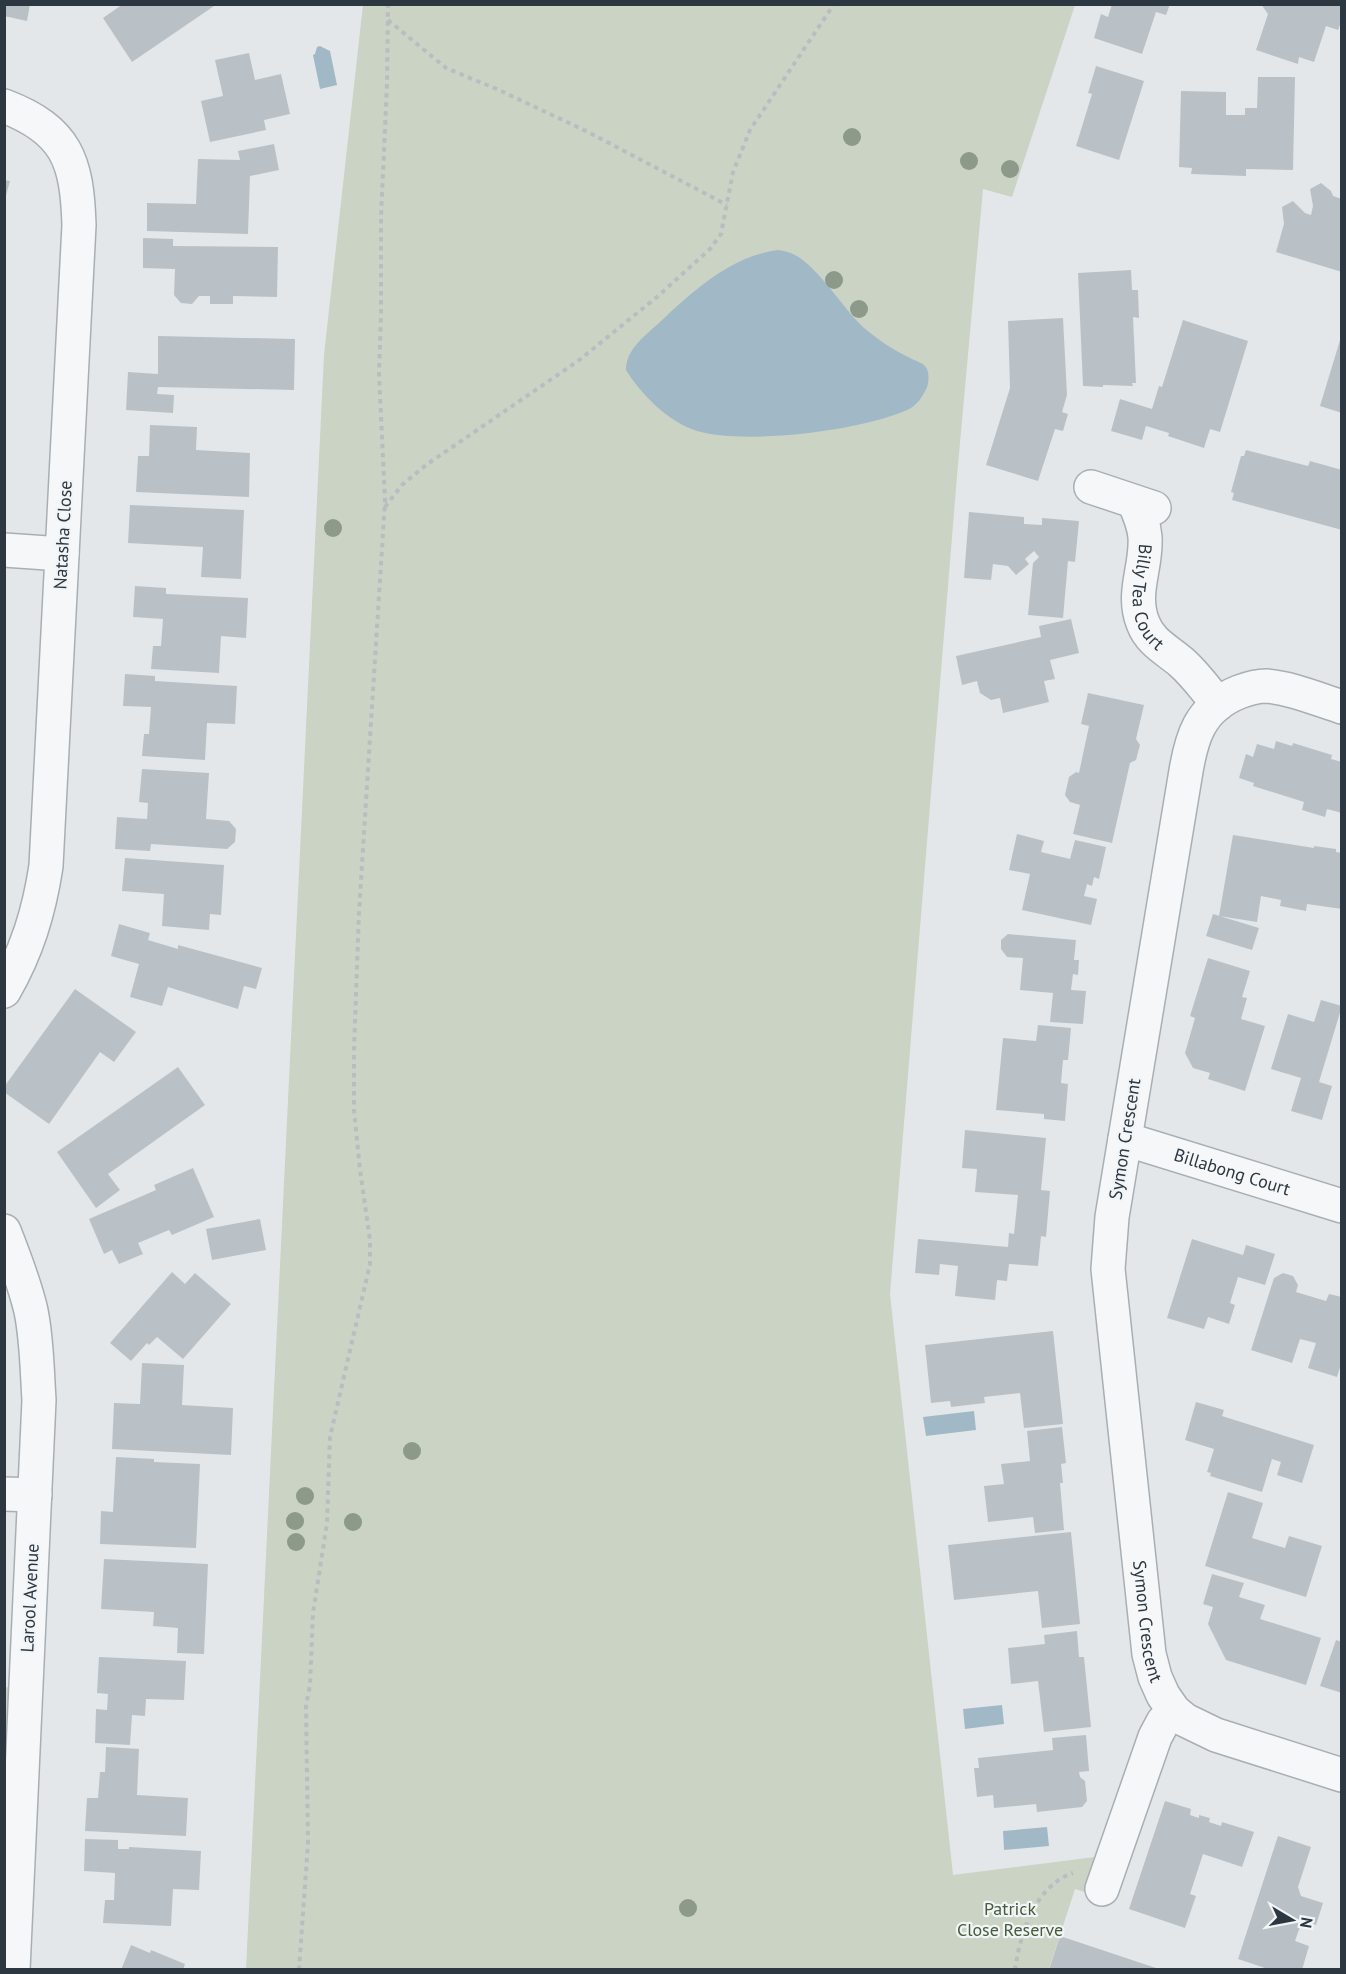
<svg xmlns="http://www.w3.org/2000/svg" width="1346" height="1974" font-family="'PT Sans',sans-serif">
<style>
.green{fill:#cad3c4}
.water{fill:#a1b9c7}
.building{fill:#bac1c6}
.lines{fill:none;stroke-linecap:round;stroke-linejoin:round}
.minor-casing{stroke:#a8afb4;stroke-width:36}
.path{stroke:#b9bdc1;stroke-width:4;stroke-dasharray:4.5 4.5;stroke-linecap:butt}
.minor{stroke:#f5f7f8;stroke-width:33}
.tree{fill:#8d9a89}
.labels{text-anchor:middle;stroke-width:4.5;stroke-linejoin:round;paint-order:stroke}
.street-label{font-size:18px;fill:#2c3741;stroke:#f2f5f7}
.park-label{font-size:18px;fill:#465b3a;stroke:#f2f5f7}
</style>
<rect width="100%" height="100%" fill="#e3e7ea"/>
<path class="green" d="M363,5H1075L1012,197L983,189L957,476L890,1294L953,1875L1103,1856L1091,1894L1075,1889L1049,1969L246,1970L324,355Z
M16,1685L4,1820V1688Z"/>
<path class="water" d="M320,46L330,51L337,85L320,89L313,55L315,54L317,47Z
M778,250C783,251 790,252 795,255C818,267 842,307 863,327C878,340 895,351 912,359C918,362 924,363 927,369C929,374 929,381 927,387C923,396 917,406 907,410C861,431 744,445 697,431C668,422 641,394 626,370C626,349 645,336 660,322C693,291 731,256 778,250Z
M974,1411L976,1430L926,1436L923,1417Z
M1002,1705L1004,1724L965,1729L963,1709Z
M1047,1827L1049,1846L1004,1850L1003,1831Z"/>
<path class="building" d="M4,4H30L27,21L4,16Z
M123,4H217L132,62L103,18Z
M1112,4H1170L1166,15L1156,12L1142,54L1094,38L1101,14L1108,17Z
M1261,4H1342V20L1338,30L1326,26L1314,62L1299,57L1298,64L1256,50L1268,14Z
M249,53L255,80L281,74L290,114L264,120L266,130L210,142L201,101L223,96L215,60Z
M1096,66L1144,81L1119,160L1076,146L1092,94L1088,93Z
M1258,77H1295L1293,170L1246,169V176L1191,174L1192,168L1179,167L1181,91L1226,92V115H1245V108H1257Z
M274,144L279,170L250,176L248,234L147,231V203L196,204L198,159L240,160L238,151Z
M4,180L10,181L5,199H4Z
M1321,183L1331,191L1333,196L1342,199V272L1276,252L1284,224L1282,207L1293,201L1305,213L1311,215L1313,206L1310,189Z
M143,238L173,239V246L278,247L277,297L233,296V304H210V296H199L192,304L181,303L174,295L175,269L143,268Z
M1131,270L1132,290H1138L1139,318L1133,317L1136,383H1132L1133,386L1103,385V387L1083,386L1078,273Z
M1063,318L1067,395L1062,412L1068,414L1063,431L1055,429L1038,481L986,465L1010,388L1008,321Z
M1183,320L1248,341L1220,432L1210,429L1204,448L1168,436L1169,433L1146,426L1142,440L1111,431L1120,399L1152,409L1159,386L1162,387Z
M158,336L295,339L294,390L158,387L157,394L174,395L173,413L126,410L128,372L158,374Z
M1341,337H1342V413L1320,406Z
M150,425L197,427L196,450L250,453L249,497L136,492L138,456H149Z
M1246,450L1308,466L1310,461L1342,470V530L1232,500L1234,493L1231,492L1241,456H1244Z
M130,505L244,510L241,579L201,577L203,547L128,543Z
M969,512L1024,517V524L1042,525V518L1079,521L1075,562L1068,561L1063,618L1028,615L1033,563L1039,557L1034,551L1025,559L1029,564L1016,575L1008,566L993,564L991,580L964,578Z
M135,586L166,588V594L248,598L246,638L221,636L219,673L151,669L153,646H161L163,619L133,617Z
M1071,619L1079,653L1050,660L1055,679L1044,681L1049,702L1003,713L1000,698L991,700L980,693L977,681L962,685L956,656L1041,637L1039,626Z
M125,674L155,676V681L237,686L235,724L207,723L205,760L142,756L144,734H149L151,707L123,706Z
M1088,693L1144,705L1136,739L1140,745L1136,760L1130,763L1112,843L1073,834L1080,805L1070,802L1065,795L1069,777L1076,772L1079,773L1089,726L1081,724Z
M1276,741L1292,746L1293,743L1332,755L1331,759L1342,762V813L1327,809L1325,817L1302,810L1304,802L1253,786L1254,783L1239,778L1246,754L1253,757L1257,744L1274,749Z
M142,769L209,773L206,819L229,821L236,829L235,842L227,849L151,844L150,851L115,849L117,817L147,819L148,803L139,802Z
M1017,834L1044,841L1041,852L1070,859L1075,840L1106,847L1099,879L1094,877L1092,886L1087,884L1084,896L1097,899L1091,925L1022,910L1030,874L1009,870Z
M1233,835L1314,848V846L1336,849V852L1342,853V909L1307,904L1306,911L1280,906L1281,900L1261,896L1257,922L1219,916Z
M125,858L224,865L221,915L210,914L209,930L162,926L164,894L122,891Z
M1213,914L1259,928L1252,950L1206,936Z
M119,924L150,933L148,940L178,949V945L262,968L256,989L244,986L238,1009L168,987L162,1006L130,997L139,964L111,956Z
M1008,934L1076,940L1074,960H1079L1078,975L1073,974L1071,990L1086,991L1083,1024L1050,1022L1053,993L1020,990L1023,958L1007,957L1001,949V940Z
M1208,958L1250,971L1242,997L1247,998L1241,1019L1265,1026L1245,1091L1208,1079L1210,1073L1193,1068L1185,1053L1195,1018L1190,1016Z
M75,989L136,1032L114,1062L100,1052L49,1124L4,1092V1087Z
M1321,1000L1342,1006L1319,1082L1332,1086L1322,1120L1291,1111L1301,1078L1271,1069L1288,1014L1314,1022Z
M1038,1025L1071,1028L1068,1060H1063L1061,1083L1068,1084L1065,1121L1044,1119V1114L996,1110L1003,1038L1036,1041Z
M178,1067L205,1105L108,1174L120,1190L96,1208L57,1152Z
M965,1130L1046,1138L1041,1190L1050,1191L1046,1237L1041,1236L1038,1266L1009,1264L1007,1281L997,1280L995,1300L955,1296L958,1266L940,1264L939,1275L915,1273L918,1239L1008,1247L1009,1233L1014,1234L1018,1195L975,1192L977,1169L962,1168Z
M193,1168L214,1217L172,1235L169,1230L138,1243L143,1254L119,1264L112,1250L104,1254L89,1219L156,1190L154,1185Z
M260,1219L266,1250L212,1260L206,1229Z
M1192,1239L1243,1255L1246,1245L1275,1254L1265,1285L1238,1277L1230,1303L1235,1305L1229,1324L1208,1317L1204,1329L1167,1318Z
M172,1272L185,1284L195,1273L231,1304L183,1359L157,1337L149,1345L147,1343L131,1361L110,1343Z
M1283,1273L1293,1276L1298,1285L1296,1292L1326,1301L1329,1294L1342,1297V1361L1337,1377L1308,1368L1316,1343L1300,1339L1292,1363L1251,1350L1274,1278Z
M1053,1331L1063,1424L1024,1428L1020,1393L984,1397L985,1403L951,1407L950,1401L931,1403L925,1345Z
M142,1363L184,1365L182,1405L233,1408L231,1455L112,1449L114,1403L140,1404Z
M1196,1402L1224,1410L1222,1416L1314,1445L1302,1483L1277,1475L1281,1462L1272,1459L1262,1492L1210,1476L1211,1473L1207,1472L1214,1449L1185,1440Z
M1062,1427L1066,1463L1061,1464L1063,1483H1060L1064,1530L1035,1533L1033,1517L988,1522L984,1486L1004,1484L1001,1464L1030,1461L1027,1431Z
M116,1457L154,1459V1462L200,1464L196,1548L100,1544L101,1511L113,1512Z
M1228,1492L1263,1503L1252,1538L1285,1548L1289,1536L1322,1546L1306,1597L1205,1566Z
M1071,1532L1080,1624L1042,1628L1038,1591L954,1600L948,1545Z
M104,1559L208,1564L204,1654L177,1653L178,1628L153,1626L154,1612L101,1609Z
M1212,1574L1244,1583L1239,1597L1265,1605L1260,1619L1321,1638L1306,1685L1226,1660L1208,1624L1213,1607L1203,1604Z
M1077,1631L1079,1657H1084L1091,1727L1044,1732L1038,1681L1011,1684L1008,1648L1045,1644L1044,1635Z
M1336,1640L1342,1642V1693L1320,1686Z
M99,1657L186,1661L184,1700L146,1699L145,1716L132,1715L130,1745L95,1743L96,1709L107,1710L108,1694L97,1693Z
M1086,1735L1089,1771L1079,1772L1080,1777L1085,1781L1087,1801L1082,1807L1037,1812L1036,1804L994,1808L993,1795L977,1797L974,1768H979L978,1758L1053,1750L1052,1738Z
M106,1747L139,1749L137,1795L188,1798L186,1836L85,1831L87,1798H98L100,1772H105Z
M1165,1801L1191,1809L1190,1815L1199,1818V1815L1210,1818L1209,1822L1221,1826L1222,1822L1254,1832L1242,1867L1203,1854L1190,1894L1196,1896L1185,1928L1129,1909Z
M1278,1836L1311,1847L1298,1887L1301,1896L1323,1903L1316,1925L1302,1921L1295,1941L1309,1946L1302,1970H1271L1238,1959Z
M85,1839L118,1840V1849H129V1847L201,1851L199,1890L173,1889L171,1926L103,1923L105,1900H114L115,1873L84,1871Z
M1060,1936L1159,1969V1970H1049Z
M131,1945L150,1953L151,1950L185,1964L183,1970H121Z"/>
<g class="lines">
<g class="minor-casing">
<g id="minor">
<path d="M4,106C67,130 77,161 79,225L46,866C39,912 27,951 4,991"/>
<path d="M1091,487L1154,508"/>
<path id="s1" d="M1134,502C1139,513 1144,524 1145,537C1147,567 1131,593 1143,623C1150,642 1167,650 1181,662C1195,674 1206,690 1218,704"/>
<path d="M4,550L62,554"/>
<path id="s2" d="M1342,707C1317,699 1291,688 1266,686C1257,686 1247,689 1239,692C1199,708 1191,738 1185,777L1112,1217L1108,1269L1149,1654L1155,1677L1163,1695L1174,1711L1185,1720L1216,1735L1342,1775"/>
<path id="s3" d="M1125,1139L1342,1206"/>
<path d="M4,1231C14,1257 25,1284 31,1311C37,1340 37,1370 39,1400L13,1970"/>
<path d="M4,1494L35,1495"/>
<path d="M1102,1889L1155,1737L1163,1722L1174,1711"/>
</g>
</g>
<path class="path" d="M388,20L446,68L499,90L588,132L727,205
M385,507L402,485L426,465L578,361L657,297L710,249L721,234L733,172L750,130L834,4
M299,1970L308,1843L306,1706L310,1685L313,1613L327,1523L330,1437L370,1264V1240L360,1170L354,1110V1050L359,912L385,501L379,373L381,317V217L387,84L388,4
M1015,1970C1020,1933 1036,1885 1073,1873"/>
<use href="#minor" class="minor"/>
</g>
<g class="tree">
<circle cx="852" cy="137" r="9"/>
<circle cx="969" cy="161" r="9"/>
<circle cx="1010" cy="169" r="9"/>
<circle cx="834" cy="280" r="9"/>
<circle cx="859" cy="309" r="9"/>
<circle cx="333" cy="528" r="9"/>
<circle cx="412" cy="1451" r="9"/>
<circle cx="305" cy="1496" r="9"/>
<circle cx="295" cy="1521" r="9"/>
<circle cx="353" cy="1522" r="9"/>
<circle cx="296" cy="1542" r="9"/>
<circle cx="688" cy="1908" r="9"/>
</g>
<g class="labels">
<g class="street-label">
<text transform="translate(63 535) rotate(-87)" y="6">Natasha Close</text>
<text dy="6" stroke="none"><textPath href="#s1" startOffset="99">Billy Tea Court</textPath></text>
<text transform="translate(1125 1139) rotate(-81)" y="6">Symon Crescent</text>
<text dy="6" stroke="none"><textPath href="#s3" startOffset="112">Billabong Court</textPath></text>
<text transform="translate(30 1598) rotate(-87)" y="6">Larool Avenue</text>
<text dy="6" stroke="none"><textPath href="#s2" startOffset="1066">Symon Crescent</textPath></text>
</g>
<g class="park-label">
<text x="1010" y="1915">Patrick<tspan x="1010" dy="21">Close Reserve</tspan></text>
</g>
</g>
<rect width="1346" height="1974" fill="none" stroke="#2c3741" stroke-width="12"/>
<g transform="translate(1292 1920) rotate(100)" stroke="#f2f5f7" stroke-width="4.5" paint-order="stroke">
<path d="M0-4.5L10 22L0 15L-10 22Z" fill="#2c3741"/>
<text y="-9" font-size="16" font-weight="bold" text-anchor="middle" fill="#2c3741">N</text>
</g>
</svg>
